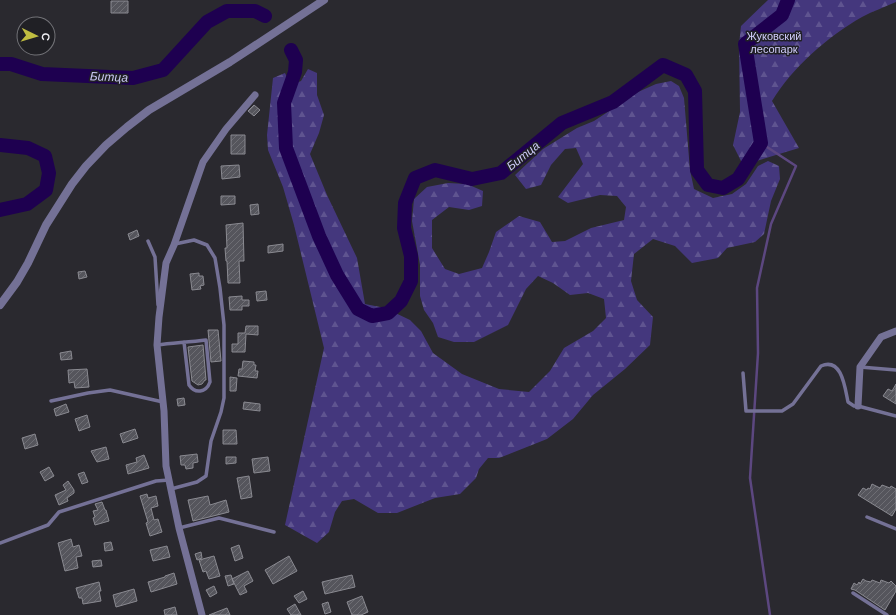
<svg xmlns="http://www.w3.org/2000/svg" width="896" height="615" font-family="Barlow,sans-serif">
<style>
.forest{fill:url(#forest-firs)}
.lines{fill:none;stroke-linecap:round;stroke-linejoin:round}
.stream{stroke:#5c4780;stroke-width:2.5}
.river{stroke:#1e0050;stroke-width:14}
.building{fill:url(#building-hatch);stroke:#8a8a91}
.service{stroke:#747196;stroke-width:3.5}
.minor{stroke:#747196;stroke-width:7}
.tertiary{stroke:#747196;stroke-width:8}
.labels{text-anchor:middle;stroke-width:3;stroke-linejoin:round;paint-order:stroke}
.park-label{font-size:11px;fill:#d1cdfb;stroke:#202025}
.water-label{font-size:12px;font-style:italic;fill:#cbc8f5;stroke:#202025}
</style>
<defs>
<pattern id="forest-firs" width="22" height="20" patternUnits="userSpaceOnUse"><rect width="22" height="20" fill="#44377d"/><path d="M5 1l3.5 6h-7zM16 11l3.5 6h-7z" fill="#5f5490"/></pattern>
<pattern id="building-hatch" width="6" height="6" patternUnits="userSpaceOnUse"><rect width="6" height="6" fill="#55555c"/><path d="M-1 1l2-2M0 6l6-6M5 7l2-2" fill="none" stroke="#6e6e74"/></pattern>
</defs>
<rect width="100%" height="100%" fill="#2a292f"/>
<path class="forest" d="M768,0H896V2C885,7 873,11 862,17C827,37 793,67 772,101L799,148L743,165L733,145L740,112L739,45L741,26Z
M308,69L317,73V95L324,115L319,133L310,154L327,195L357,258L365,304L385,308L410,320L421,331L433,353L462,374L499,389L529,392L550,371L564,348L593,331L606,318L604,299L588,293L570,295L553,283L538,276L526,289L508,325L474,342H454L438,337L433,323L424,310L420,296V265L412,221L414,199L427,187L448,183L467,184L483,191L482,206L469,210L449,207L432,220V248L445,269L459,274L482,268L489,252L496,232L519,216L540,222L552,242L565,241L591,228L624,220L626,207L617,196L600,195L568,203L558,197L583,164L576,148L565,149L551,165L541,185L526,189L515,175L543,149L577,128L594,121L638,92L656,84L671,81L679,86L684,98L690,170L694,189L713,198L732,194L746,184L758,166L768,161L779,166L780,179L771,201L764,234L755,242L727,248L718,258L692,263L675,246L653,239L634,254L631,281L637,300L653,317L650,345L625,369L593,395L573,419L547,439L499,458H488L479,469L476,478L460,494L435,498L397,513H378L354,499L342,501L335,512L329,532L317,543L285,525L324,348L294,225L283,187L268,150L267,135L273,78L285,73L291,85L301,81Z"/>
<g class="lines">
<path class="stream" d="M761,143L796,166L771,224L757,288L758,353L750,478L770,615"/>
<path class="river" d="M291,50L296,60L295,72L284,103L286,148L319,236L337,275L358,309L372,316L388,313L401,301L411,281V256L404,228L405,203L415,178L435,170L472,179L501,173L562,123L613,102L663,65L686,75L695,91L697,170L708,185L723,188L738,179L761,143L745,44L782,15L788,0
M0,64H11L42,74L133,78L163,70L207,22L227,11H255L265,16
M0,145L28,148L45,156L49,173L46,190L27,204L0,210"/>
</g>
<path class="building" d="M111,1H128V13H111Z
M254,105L260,110L254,116L248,111Z
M231,135H245V154H231Z
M239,165L240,177L222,179L221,166Z
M221,196H235V204L221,205Z
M258,204L259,214L251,215L250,205Z
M243,223L244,261H239L240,283H228L227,261H226L225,248H227L226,225Z
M137,230L139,236L130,240L128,234Z
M283,244V251L268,253V246Z
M85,271L87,277L79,279L78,272Z
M199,273V276H203L204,285L200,286L201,289L192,290L190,274Z
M266,291L267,300L257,301L256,292Z
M242,296V300H249V306H242V310H230L229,297Z
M246,326H258V335L246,334L245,352H232V344H238V333H245Z
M208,330H218L221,361L211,362Z
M203,345L206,380H205L202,384L198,385L192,381L188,347Z
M71,351L72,359L61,360L60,353Z
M243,361L254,362V365H256L255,371H258L257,378L238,376L239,369H242Z
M87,369L89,387L75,388L74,382L69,383L68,370Z
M230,377L237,378L236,391H230Z
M896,384V404L883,396L888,389L892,391Z
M184,398L185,405L178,406L177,399Z
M244,402L260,404V411L243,409Z
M66,404L69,412L56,416L54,409Z
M87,415L90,427L79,431L75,419Z
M135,429L138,438L123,443L120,434Z
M223,430H236L237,444H223Z
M35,434L38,445L25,449L22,438Z
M106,447L109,459L97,462L91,451Z
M197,454L198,462L193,463V468L186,469L185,465H181L180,456Z
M144,455L149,468L128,474L126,465L137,462L136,458Z
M226,457H236V463L226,464Z
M268,457L270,471L254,473L252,459Z
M49,467L54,476L45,481L40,472Z
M84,472L88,482L82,484L78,474Z
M249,476L252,497L241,499L237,478Z
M68,481L74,490V493L67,498L68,501L59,505L55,495L66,490L63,485Z
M872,484L880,488L882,485L890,488L891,486L896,489V509L892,516L858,495L863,488L867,490L868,488L870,489Z
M147,494L148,498L156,496L158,506L151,508L154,520L158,519L162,532L150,536L146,523L148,522L140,496Z
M208,496L210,505L226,500L229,512L193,521L188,500Z
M102,502L105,510H106L109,521L95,525L93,518L95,517L93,511L98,510L95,504Z
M71,539L73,547L79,545L82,556L76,557L78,568L65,571L58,543Z
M111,542L113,550L105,551L104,543Z
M239,545L243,558L235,561L231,548Z
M167,546L170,557L153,561L150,550Z
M201,552L202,558L197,560L195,554Z
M214,556L220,576L209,579L206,571L203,572L199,560Z
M289,556L297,571L273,584L265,570Z
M101,560L102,566L93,567L92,561Z
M248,571L253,581L244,586L247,592L240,595L232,579Z
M174,573L177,584L151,592L148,582L165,577V576Z
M231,575L234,584L228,586L225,576Z
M352,575L355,587L325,594L322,582Z
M863,579L866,581L871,582L872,580L880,583L881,580L889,583L891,581L896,586V591L885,610L855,590L851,589L854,583L857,585L859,582L860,584Z
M99,582L101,591H99L101,601L83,604L82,598H79L76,588Z
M214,586L217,593L210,597L206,590Z
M134,589L137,601L116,607L113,595Z
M303,591L307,599L299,603L294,596Z
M362,596L368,612L361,615H352L347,602Z
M328,602L331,612L325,614L322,604Z
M295,604L301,615H291L287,609Z
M175,607L177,615H165L164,610Z
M227,608L230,615H209Z"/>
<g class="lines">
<path class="service" d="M148,241L155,257L158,305
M157,345C174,343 190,342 206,340L210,382C206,393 195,394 189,385L184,342
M860,367L896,370
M743,373L746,411H782L793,404L821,366C842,357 845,388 848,402L854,406H858L896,416
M51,401L88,393L110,390L163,402
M171,489L197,482L206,476L211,441L221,412L224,398V325L220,288L215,258L207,245L194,240L175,244
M867,517L896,529
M179,528L219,518L274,532
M0,543L48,525L59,512L156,481L169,480
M853,593L887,615"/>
<path class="minor" d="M858,406L860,367L881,337L896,331
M202,615L179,528L166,466L164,411L157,345L159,317L166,263L174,245L203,162L226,129L255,95"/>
<path class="tertiary" d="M0,305L17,282L28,263L46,225L72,184L86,166L106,145L127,127L149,110L230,62L324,0"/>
</g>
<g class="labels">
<g class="park-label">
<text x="774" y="40">Жуковский<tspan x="774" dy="13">лесопарк</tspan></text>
</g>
<g class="water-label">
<text transform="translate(109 77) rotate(2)" y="4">Битца</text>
<text transform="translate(523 156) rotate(-39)" y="4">Битца</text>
</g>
</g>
<g transform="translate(36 36) rotate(95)"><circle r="19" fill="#202025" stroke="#727277"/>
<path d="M0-3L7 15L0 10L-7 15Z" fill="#c0be41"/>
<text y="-6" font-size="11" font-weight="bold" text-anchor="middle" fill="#ededf1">С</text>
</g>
</svg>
